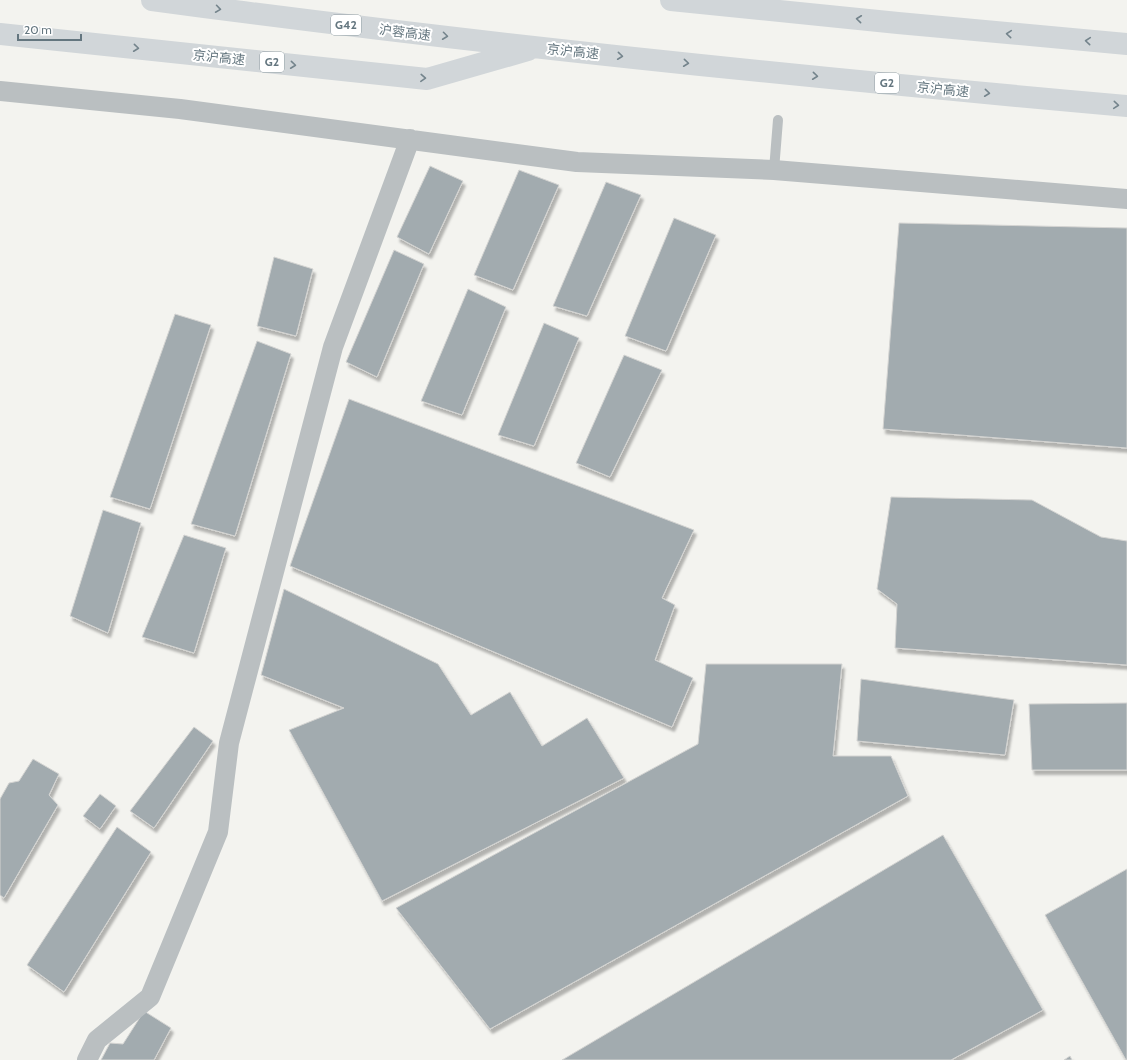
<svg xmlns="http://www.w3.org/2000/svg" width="1127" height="1060" font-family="Cabin,'Noto Sans SC',sans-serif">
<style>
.building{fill:#a2abaf;stroke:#d4d4d2;filter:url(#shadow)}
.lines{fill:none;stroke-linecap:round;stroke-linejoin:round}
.lane{stroke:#babfc1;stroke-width:10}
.street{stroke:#babfc1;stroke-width:20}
.highway{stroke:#d1d6d9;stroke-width:22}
.oneway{stroke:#74848c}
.labels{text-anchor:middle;stroke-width:4;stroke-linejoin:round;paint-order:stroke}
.shield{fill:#fff;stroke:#929fa5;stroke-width:1}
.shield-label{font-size:12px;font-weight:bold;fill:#64767f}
.street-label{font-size:13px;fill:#64767f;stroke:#fff}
</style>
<defs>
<filter id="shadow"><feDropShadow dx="2.5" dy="4.5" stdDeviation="1" flood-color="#0004"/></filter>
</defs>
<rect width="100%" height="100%" fill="#f3f3ef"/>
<path class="building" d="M430,166L463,181L429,254L397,237Z
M519,170L559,185L513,290L474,275Z
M606,182L641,195L587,316L553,306Z
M674,218L716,235L666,351L625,336Z
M899,223L1127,228V448L883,429Z
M394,250L424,264L377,377L346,362Z
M274,257L313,269L296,336L257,326Z
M468,289L506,307L462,415L421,401Z
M175,314L211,325L150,509L110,497Z
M544,323L579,338L534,446L498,435Z
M257,341L291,354L235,536L191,524Z
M624,355L662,370L610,477L576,463Z
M349,399L694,530L662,598L675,605L655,660L693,678L672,727L290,566Z
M891,497L1032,500L1101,537L1127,541V665L895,648L897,604L877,589Z
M103,510L141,523L108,633L70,616Z
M184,535L226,548L194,653L142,637Z
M284,589L438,664L471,715L510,692L542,746L587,718L624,778L382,901L289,730L344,708L261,675Z
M706,664H842L833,756H891L908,796L490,1029L396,908L698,744Z
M861,679L1014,700L1005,755L857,741Z
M1127,703V770H1032L1029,704Z
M194,727L213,741L154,828L130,811Z
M33,759L59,774L49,795L58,805L4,898L0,895V799L9,783L19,781Z
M100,794L116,806L100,829L83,816Z
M117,827L151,852L64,992L27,965Z
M943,835L1043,1010L951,1060H562Z
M1127,869V1060H1126L1045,915Z
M144,1011L171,1028L154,1060H101L110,1043L123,1044Z
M1070,1056L1072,1060H1064Z"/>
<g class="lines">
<path class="lane" d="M774,170L778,120"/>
<path class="street" d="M0,91L180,109L577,162L774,170L1127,199
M87,1060L97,1040L150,997L218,832L229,743L333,347L410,139"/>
<path class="highway" d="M152,0C476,44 801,77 1127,106
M671,0L898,23L1127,44
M0,34L427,79L528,50"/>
</g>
<defs><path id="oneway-chevron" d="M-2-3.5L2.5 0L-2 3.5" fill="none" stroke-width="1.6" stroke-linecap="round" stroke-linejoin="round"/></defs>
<g class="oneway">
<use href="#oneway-chevron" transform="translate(218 9) rotate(8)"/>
<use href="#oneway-chevron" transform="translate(859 19) rotate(-174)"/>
<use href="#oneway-chevron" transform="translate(1009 34) rotate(-175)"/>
<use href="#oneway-chevron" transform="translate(445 36) rotate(7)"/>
<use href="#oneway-chevron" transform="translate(1088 41) rotate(-175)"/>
<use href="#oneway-chevron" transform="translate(136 48) rotate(6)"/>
<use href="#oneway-chevron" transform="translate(620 56) rotate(6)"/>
<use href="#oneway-chevron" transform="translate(686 63) rotate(6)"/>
<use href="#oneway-chevron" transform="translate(293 65) rotate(6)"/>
<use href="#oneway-chevron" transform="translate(815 76) rotate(6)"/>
<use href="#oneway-chevron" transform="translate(423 78) rotate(3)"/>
<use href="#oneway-chevron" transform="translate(987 93) rotate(6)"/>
<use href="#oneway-chevron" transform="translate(1116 105) rotate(5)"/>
</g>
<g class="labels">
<g class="shield">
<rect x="331" y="15" width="30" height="20" rx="3"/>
<rect x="260" y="52" width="24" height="20" rx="3"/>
<rect x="875" y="73" width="24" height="20" rx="3"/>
</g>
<g class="shield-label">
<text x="346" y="29">G42</text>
<text x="272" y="66">G2</text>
<text x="887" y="87">G2</text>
</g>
<g class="street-label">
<text transform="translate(405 32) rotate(7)" y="5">沪蓉高速</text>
<text transform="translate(573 51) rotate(6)" y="5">京沪高速</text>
<text transform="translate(219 57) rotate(6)" y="5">京沪高速</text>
<text transform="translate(943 89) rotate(6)" y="5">京沪高速</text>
</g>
</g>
<path d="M18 34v6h63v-6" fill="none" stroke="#64767f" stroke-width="2"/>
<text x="24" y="34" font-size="12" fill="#64767f" stroke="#ffffff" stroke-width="3" paint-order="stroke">20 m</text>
</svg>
